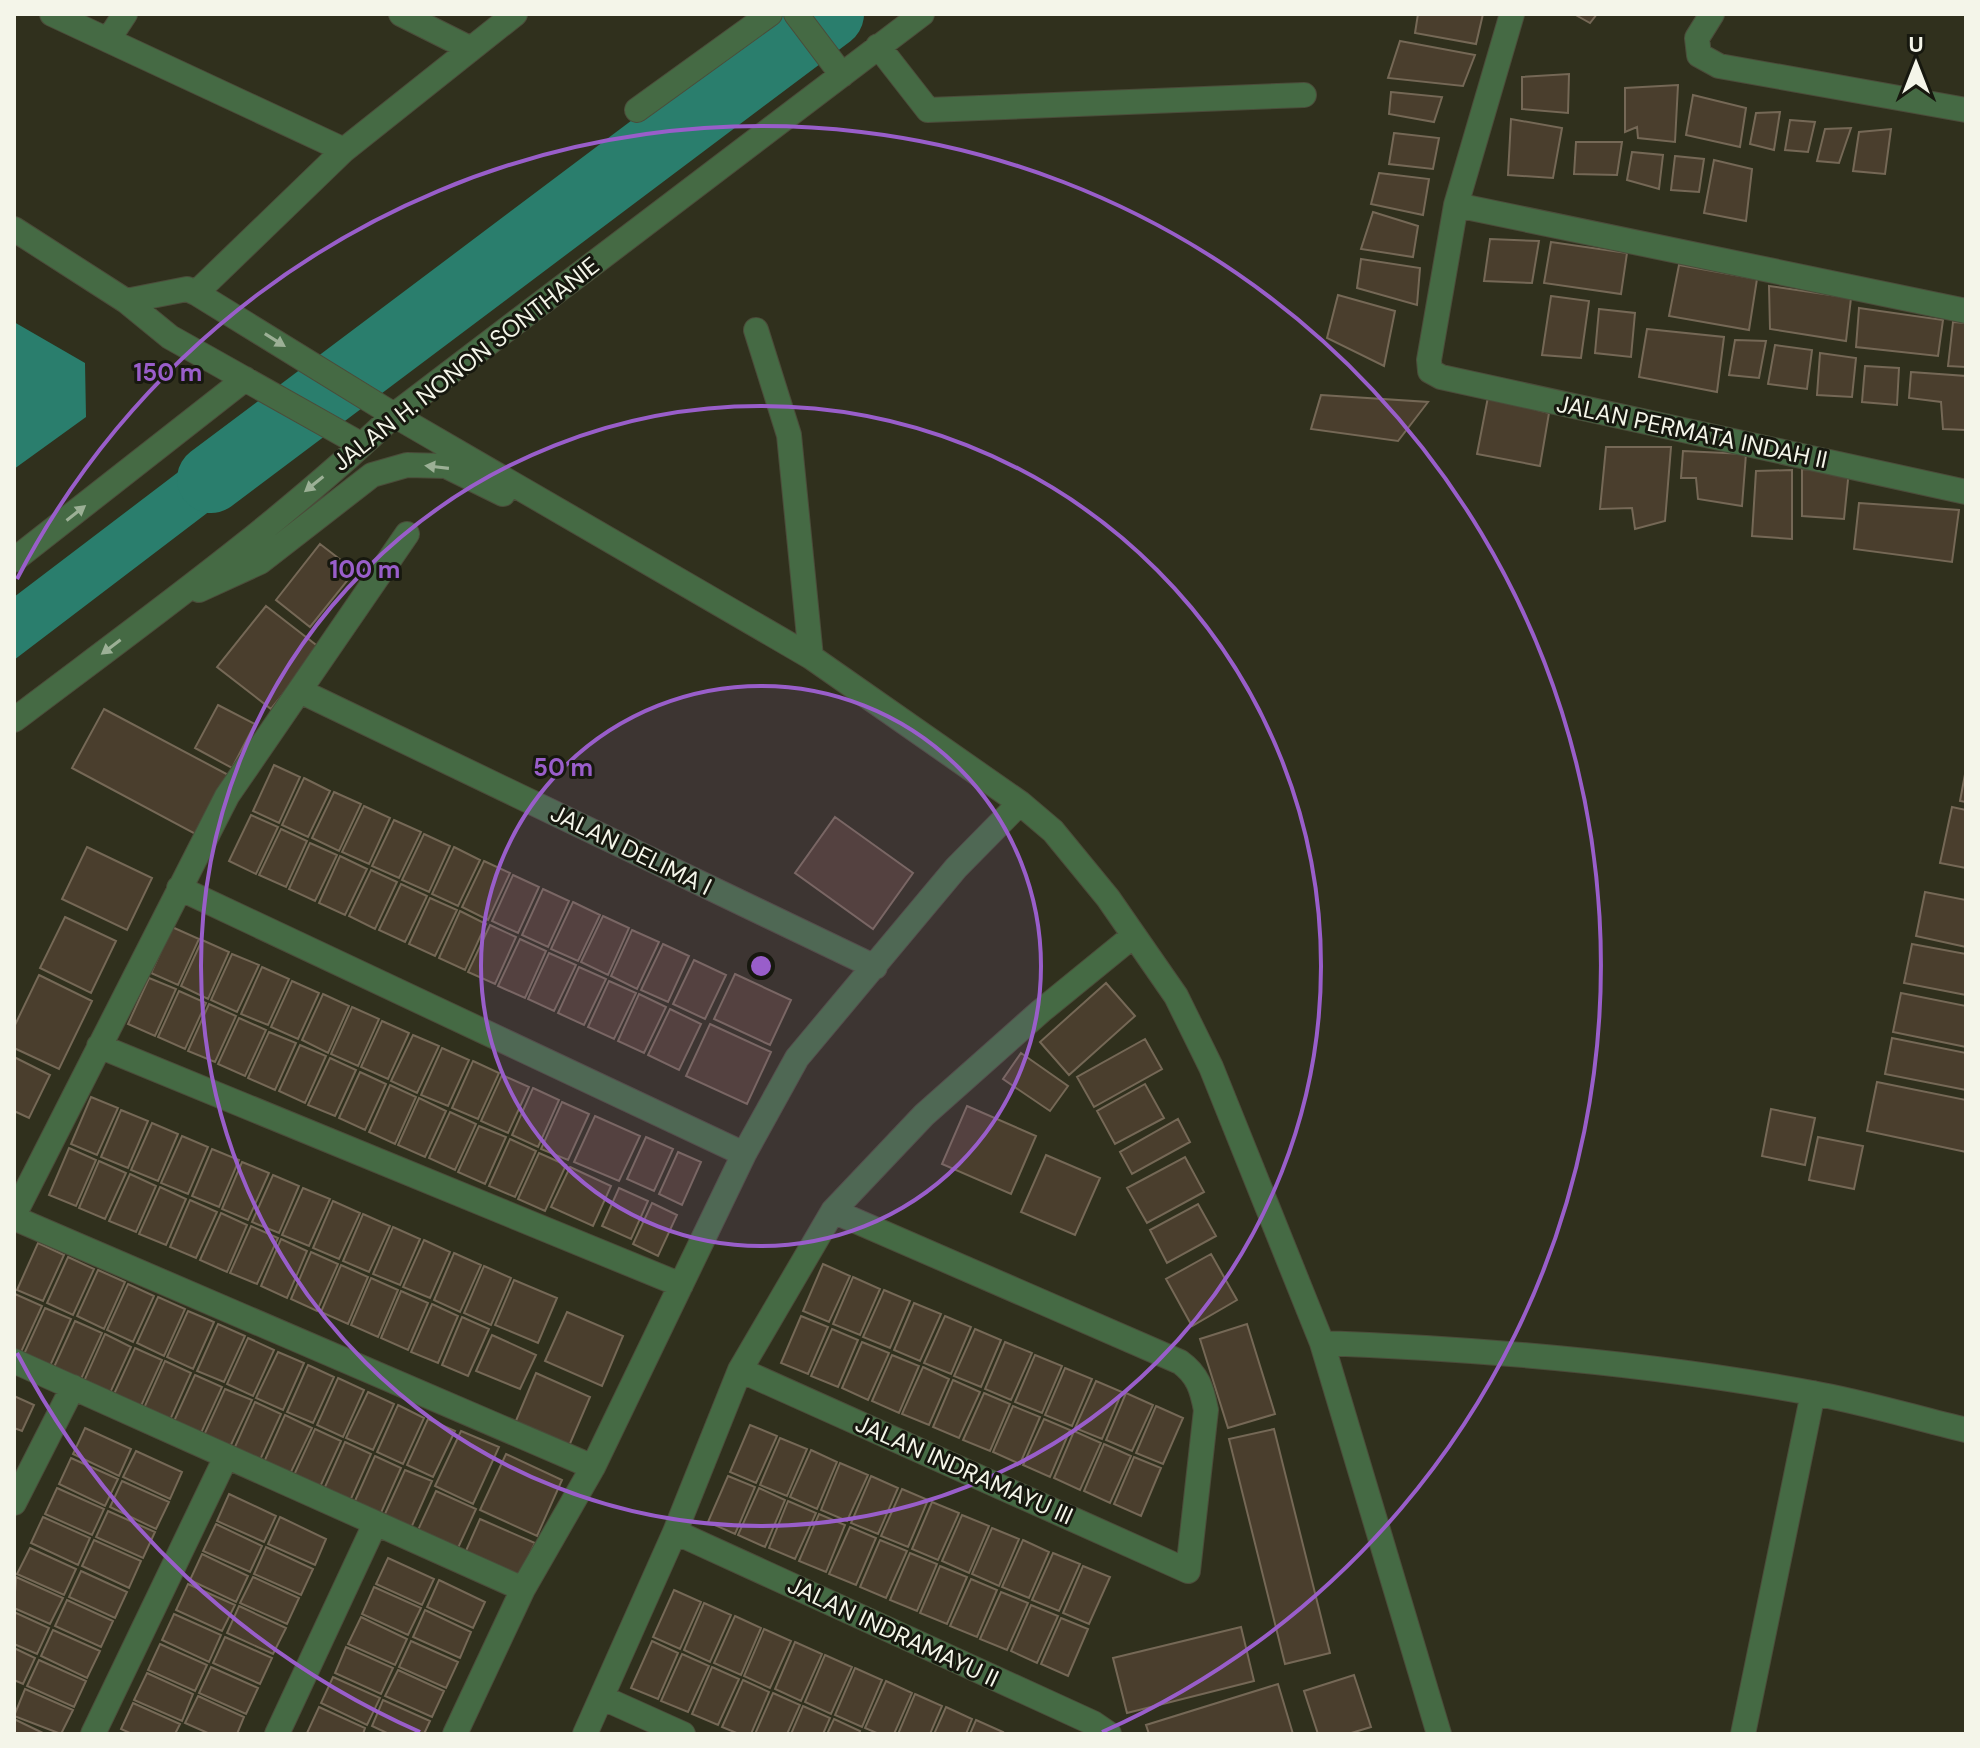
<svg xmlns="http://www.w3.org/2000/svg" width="1980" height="1748" font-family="'DM Sans',sans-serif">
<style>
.water{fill:#2a7e6d}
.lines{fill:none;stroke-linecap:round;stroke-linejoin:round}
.river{stroke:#2a7e6d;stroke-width:68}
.building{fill:#4a3e2d;stroke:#756856;stroke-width:2}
.minor-casing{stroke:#4b4c3a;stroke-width:26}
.minor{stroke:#456a44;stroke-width:24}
.oneway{fill:#9cb096}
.ring{fill:none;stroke:#995eca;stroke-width:4}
.labels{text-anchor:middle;stroke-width:6;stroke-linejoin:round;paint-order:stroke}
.street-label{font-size:24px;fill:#f4f5e9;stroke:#17180f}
.centre{fill:#995eca;stroke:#17180f;stroke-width:4}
.ring-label{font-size:24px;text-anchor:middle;font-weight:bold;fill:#995eca;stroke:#17180f;stroke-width:6;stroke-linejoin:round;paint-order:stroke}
</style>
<rect width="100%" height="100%" fill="#30301d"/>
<path class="water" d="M14,322L85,363L86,417L14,469Z
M260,410L307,437L14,660V597Z"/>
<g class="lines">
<path class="river" d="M211,479L830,14"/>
</g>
<path class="building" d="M1418,14H1483L1476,44L1415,33Z
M1574,14H1597L1590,23Z
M1400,41L1475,55L1463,86L1388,78Z
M1569,74L1568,113L1522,109V77Z
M1678,85L1675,142L1638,138L1637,127L1625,132V88Z
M1391,92L1442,97L1434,122L1389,114Z
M1693,95L1746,108L1740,147L1686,135Z
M1780,112L1774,150L1750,144L1756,113Z
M1511,119L1562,128L1553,178L1508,175Z
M1790,120L1815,122L1808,152L1785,150Z
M1851,128L1839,163L1817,161L1825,129Z
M1891,129L1885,174L1853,171L1859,132Z
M1394,133L1439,138L1433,169L1389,164Z
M1576,142H1622L1617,175L1574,174Z
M1632,152L1663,155L1659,189L1627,180Z
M1675,156L1704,159L1699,192L1671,190Z
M1714,160L1752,169L1746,221L1704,213Z
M1379,173L1429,179L1423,215L1371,204Z
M1373,212L1418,226L1413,257L1361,249Z
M1490,239L1539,241L1532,283L1484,281Z
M1551,242L1627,253L1621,294L1544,283Z
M1361,259L1420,268L1417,305L1357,288Z
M1679,265L1757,279L1749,330L1669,316Z
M1769,286L1851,298L1846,341L1770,329Z
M1338,295L1395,311L1384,366L1327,338Z
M1551,296L1589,301L1581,358L1542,355Z
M1859,308L1943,320L1938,356L1856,347Z
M1599,309L1635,313L1631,357L1595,353Z
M1953,322L1966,323V367L1948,366Z
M1647,329L1724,337L1717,392L1639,377Z
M1735,340L1766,341L1759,378L1729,375Z
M1775,345L1812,350L1807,389L1768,384Z
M1820,353L1856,358L1852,397L1817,395Z
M1865,366L1899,368L1897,405L1862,402Z
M1911,372L1966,376V430L1943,429L1941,402L1909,398Z
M1321,395L1428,402L1398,441L1311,429Z
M1488,397L1549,413L1540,466L1477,454Z
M1606,447H1671L1665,521L1635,529L1632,508L1600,509Z
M1683,451L1746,454L1742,506L1698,499L1696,478H1681Z
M1802,469L1849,470L1844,519L1802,516Z
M1792,470V539L1752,536L1756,471Z
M1859,503L1959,510L1952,562L1854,549Z
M320,544L355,571L310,627L276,600Z
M266,606L320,648L271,709L217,667Z
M218,705L255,724L232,768L195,748Z
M104,709L234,778L201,837L72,768Z
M274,765L300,777L279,823L253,811Z
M1966,769V802L1960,801Z
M304,778L330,791L308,837L282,825Z
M334,792L361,804L339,851L312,838Z
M364,806L390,818L369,864L342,852Z
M1952,807L1966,810V868L1940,863Z
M251,815L278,827L256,874L229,861Z
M835,817L913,873L873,929L795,873Z
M394,820L421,832L399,878L372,866Z
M281,829L307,841L286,887L259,875Z
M424,834L450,846L429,892L402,880Z
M310,843L337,855L315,901L289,889Z
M87,847L152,878L127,930L62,899Z
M454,847L480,860L458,906L432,894Z
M340,856L367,869L345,915L319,903Z
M484,861L510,873L488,920L462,907Z
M371,870L397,882L375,929L349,916Z
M513,875L539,887L518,933L492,921Z
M401,884L427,896L405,942L379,930Z
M543,889L569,901L548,947L522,935Z
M1925,892L1966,900V947L1916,936Z
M430,898L457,910L435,956L409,944Z
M573,902L600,915L578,961L551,949Z
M460,911L486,924L465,970L439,958Z
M603,916L629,928L608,975L581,962Z
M65,917L116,941L91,993L40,968Z
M490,925L516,937L495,984L468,972Z
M172,927L199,939L178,985L151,973Z
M632,930L659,942L637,989L611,976Z
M520,939L546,951L525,998L498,986Z
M202,940L229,952L208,999L181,986Z
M663,944L689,956L668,1002L641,990Z
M1912,944L1966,954V995L1904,983Z
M549,953L576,965L554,1011L528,999Z
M232,954L259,965L237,1012L211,1000Z
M694,960L726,975L705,1019L673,1004Z
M262,967L289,979L268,1025L241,1014Z
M579,967L606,979L584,1025L558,1013Z
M735,974L791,1000L770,1045L714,1019Z
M39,975L92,1001L59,1069L14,1048V1027Z
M149,978L176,989L155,1036L128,1024Z
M292,981L319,993L298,1039L271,1027Z
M609,981L636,993L614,1039L588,1027Z
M1106,983L1135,1016L1069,1075L1040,1042Z
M179,991L206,1003L185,1049L158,1037Z
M1901,993L1966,1006V1047L1893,1032Z
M323,994L349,1006L328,1053L302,1040Z
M639,994L666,1007L644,1053L618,1041Z
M209,1004L236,1016L215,1062L188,1051Z
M352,1007L379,1019L358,1066L331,1054Z
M670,1009L701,1024L679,1070L648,1055Z
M239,1018L266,1030L245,1076L218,1064Z
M382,1021L409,1033L388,1079L361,1067Z
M710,1024L771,1052L747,1104L686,1076Z
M269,1032L296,1043L275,1090L248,1078Z
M413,1035L439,1046L417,1093L391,1081Z
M1892,1038L1966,1053V1090L1885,1074Z
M1145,1039L1162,1069L1094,1107L1077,1077Z
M300,1045L326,1056L305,1103L279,1091Z
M442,1048L469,1060L448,1106L421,1095Z
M1021,1053L1068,1086L1050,1111L1003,1079Z
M14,1057L50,1075L29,1118L14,1111Z
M330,1058L356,1070L335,1116L308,1105Z
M473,1061L499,1073L478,1119L452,1108Z
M360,1072L386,1084L365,1130L339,1118Z
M502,1075L529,1087L508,1133L481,1121Z
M1877,1082L1966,1100V1152L1867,1131Z
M1145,1084L1164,1118L1115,1144L1097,1111Z
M390,1085L416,1097L395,1144L369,1132Z
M533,1088L559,1100L538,1147L512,1135Z
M91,1097L118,1108L97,1155L71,1144Z
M419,1098L446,1111L425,1157L398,1145Z
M562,1102L589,1114L568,1160L541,1149Z
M967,1106L1036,1136L1011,1194L942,1164Z
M1771,1109L1815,1118L1805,1165L1762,1156Z
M121,1110L148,1121L128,1168L101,1157Z
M450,1112L476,1124L455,1170L429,1158Z
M595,1116L640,1136L619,1181L574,1162Z
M1178,1119L1190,1142L1132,1174L1120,1152Z
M152,1123L178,1134L158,1181L131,1170Z
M479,1126L506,1137L485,1184L458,1172Z
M182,1136L208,1147L188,1194L161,1183Z
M646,1137L673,1149L654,1191L627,1179Z
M1818,1137L1863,1146L1854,1189L1809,1180Z
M510,1139L536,1151L515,1197L489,1186Z
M69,1148L96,1160L76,1206L49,1195Z
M212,1149L239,1160L219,1207L192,1196Z
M678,1152L701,1162L682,1205L659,1194Z
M539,1153L566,1165L545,1211L518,1199Z
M1046,1155L1100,1178L1075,1235L1021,1212Z
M1185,1157L1204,1192L1147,1223L1127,1188Z
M99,1161L126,1173L105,1219L79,1208Z
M242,1162L269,1173L248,1220L222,1209Z
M570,1167L611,1186L593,1226L551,1207Z
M130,1174L156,1186L136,1232L109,1221Z
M273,1175L299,1186L279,1233L252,1222Z
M160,1187L186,1199L166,1245L139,1234Z
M303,1188L330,1199L309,1246L282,1235Z
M619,1188L648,1201L631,1239L602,1226Z
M190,1200L217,1212L196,1258L170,1247Z
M333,1201L360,1213L339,1259L313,1248Z
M652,1203L677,1215L658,1256L633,1244Z
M1198,1204L1216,1236L1167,1263L1150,1230Z
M221,1213L247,1225L227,1272L200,1260Z
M363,1214L390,1226L369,1272L343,1261Z
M251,1226L278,1238L257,1284L230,1273Z
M393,1227L420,1239L400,1285L373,1274Z
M281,1239L307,1251L287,1298L261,1286Z
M424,1240L450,1252L430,1298L403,1287Z
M38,1243L64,1255L43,1301L17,1290Z
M311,1252L338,1264L317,1311L291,1299Z
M454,1253L481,1265L460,1312L434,1300Z
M1211,1254L1237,1300L1192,1326L1166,1279Z
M68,1257L94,1269L73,1315L47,1303Z
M823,1264L850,1276L829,1322L803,1311Z
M341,1265L368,1277L348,1324L321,1312Z
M484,1266L511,1278L491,1325L464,1313Z
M98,1270L125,1282L104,1329L77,1316Z
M853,1277L880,1289L860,1335L833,1324Z
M371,1278L398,1290L378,1337L351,1325Z
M514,1280L557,1298L538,1343L495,1325Z
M128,1284L154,1296L133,1342L107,1330Z
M884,1290L910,1301L890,1348L863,1337Z
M401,1291L428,1303L408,1350L381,1338Z
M15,1294L42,1306L21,1352L14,1349Z
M158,1297L185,1309L164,1356L137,1343Z
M914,1303L941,1314L920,1361L894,1350Z
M432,1304L458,1316L438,1363L411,1352Z
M45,1308L71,1319L50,1366L24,1354Z
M188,1311L214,1322L193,1369L167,1357Z
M567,1312L623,1336L602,1386L545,1361Z
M801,1316L828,1327L808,1374L781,1363Z
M945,1316L971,1327L951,1374L924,1363Z
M462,1317L489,1329L468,1376L442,1365Z
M75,1321L102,1333L81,1379L54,1367Z
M218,1324L245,1336L224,1382L197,1371Z
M1247,1324L1275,1414L1228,1428L1200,1339Z
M832,1329L858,1340L838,1387L811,1376Z
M975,1329L1001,1340L981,1387L954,1376Z
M105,1334L131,1347L110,1393L84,1381Z
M492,1335L536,1355L520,1389L476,1371Z
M248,1338L274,1350L253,1396L227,1384Z
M862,1342L889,1353L868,1400L842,1388Z
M1005,1342L1032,1353L1011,1400L985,1389Z
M135,1348L162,1360L141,1406L114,1394Z
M278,1352L304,1363L283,1410L256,1398Z
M892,1355L919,1366L899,1413L872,1401Z
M1035,1355L1062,1366L1042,1413L1015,1402Z
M165,1361L191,1373L170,1420L144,1408Z
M308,1365L334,1377L313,1423L287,1412Z
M923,1367L949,1379L929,1425L902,1414Z
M1065,1368L1092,1379L1072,1426L1045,1415Z
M536,1373L590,1397L569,1446L515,1423Z
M195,1375L222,1387L201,1433L174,1421Z
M338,1378L364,1390L343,1437L317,1425Z
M953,1380L980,1392L959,1438L933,1427Z
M1096,1381L1122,1392L1102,1439L1075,1428Z
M225,1389L252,1400L230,1447L204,1435Z
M368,1392L394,1404L373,1450L346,1438Z
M984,1393L1010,1404L990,1451L963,1440Z
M1126,1393L1153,1405L1132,1451L1106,1440Z
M14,1396L34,1405L22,1431L14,1428Z
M255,1402L281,1414L260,1460L234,1449Z
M398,1405L424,1418L403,1464L377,1452Z
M1013,1406L1040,1417L1020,1464L993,1452Z
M1156,1406L1183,1418L1163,1464L1136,1453Z
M285,1415L312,1428L290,1474L264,1462Z
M428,1419L455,1431L433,1477L407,1465Z
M1044,1419L1070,1430L1050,1477L1023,1465Z
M750,1425L777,1436L756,1483L730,1472Z
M85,1428L131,1449L119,1476L73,1454Z
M315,1429L341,1441L320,1487L294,1475Z
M1274,1429L1330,1653L1285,1664L1229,1439Z
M461,1431L499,1447L473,1504L435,1486Z
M1074,1431L1101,1443L1080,1490L1054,1478Z
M780,1438L807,1449L787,1496L760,1485Z
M345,1442L371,1454L350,1501L324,1489Z
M1104,1444L1131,1456L1110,1503L1084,1491Z
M811,1450L837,1462L817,1509L790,1497Z
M136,1451L182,1472L170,1499L123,1477Z
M506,1454L562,1480L537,1536L480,1510Z
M375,1456L401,1468L380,1515L354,1503Z
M1134,1457L1161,1468L1141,1516L1114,1504Z
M71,1458L118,1479L105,1506L59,1484Z
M840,1463L868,1475L847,1521L821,1510Z
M405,1470L432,1481L411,1528L384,1516Z
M728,1476L755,1487L735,1534L708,1522Z
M871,1476L898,1488L878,1534L851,1523Z
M122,1481L169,1502L156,1529L110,1507Z
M57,1488L104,1509L92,1535L45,1514Z
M759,1488L785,1500L765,1547L738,1535Z
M902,1489L928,1500L908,1547L881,1536Z
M436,1491L476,1509L458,1548L418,1530Z
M229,1494L276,1516L264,1542L217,1521Z
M788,1501L816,1513L795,1559L769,1548Z
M932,1502L959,1513L938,1560L912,1549Z
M108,1511L155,1532L143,1558L96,1537Z
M819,1514L845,1525L826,1572L799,1561Z
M962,1515L989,1526L969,1573L942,1561Z
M43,1517L90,1538L78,1565L31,1543Z
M280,1517L326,1539L315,1565L268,1544Z
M480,1519L535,1543L519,1577L465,1553Z
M216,1524L262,1546L250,1572L203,1551Z
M850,1527L876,1538L856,1585L829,1574Z
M992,1528L1019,1539L999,1586L972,1574Z
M94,1540L141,1561L129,1588L82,1566Z
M880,1540L907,1551L886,1598L860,1587Z
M1023,1540L1049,1552L1029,1598L1002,1587Z
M266,1547L313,1569L301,1595L254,1574Z
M30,1548L76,1569L64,1595L17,1574Z
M910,1553L937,1564L917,1611L890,1600Z
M1053,1553L1080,1564L1059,1611L1032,1600Z
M202,1554L248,1576L236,1602L190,1580Z
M388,1558L434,1579L422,1605L376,1584Z
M940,1566L967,1577L947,1624L920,1613Z
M1083,1566L1110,1577L1089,1624L1063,1613Z
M81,1571L127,1592L115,1618L69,1597Z
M16,1577L63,1598L50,1624L14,1608Z
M253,1577L299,1598L287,1624L240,1603Z
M971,1579L997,1590L977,1637L950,1626Z
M439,1580L485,1602L473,1628L427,1607Z
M188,1584L235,1605L222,1631L176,1610Z
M374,1587L421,1608L408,1635L362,1614Z
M674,1590L701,1602L680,1649L653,1637Z
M1001,1592L1028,1603L1007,1650L980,1639Z
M67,1600L113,1621L101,1647L55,1626Z
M704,1603L731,1615L710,1662L684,1650Z
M1031,1605L1058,1616L1037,1663L1011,1651Z
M239,1606L286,1628L273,1654L227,1633Z
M425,1610L471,1632L460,1658L413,1637Z
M14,1612L49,1628L37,1654L14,1644Z
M174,1614L221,1635L209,1662L162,1640Z
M735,1616L761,1628L741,1675L714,1663Z
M361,1617L407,1639L395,1665L348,1644Z
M1061,1618L1088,1629L1068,1676L1041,1664Z
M1241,1627L1254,1681L1127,1713L1113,1658Z
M764,1629L791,1641L770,1688L744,1676Z
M53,1630L100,1651L87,1678L41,1656Z
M225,1637L272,1658L260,1684L213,1663Z
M411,1641L458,1662L446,1688L399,1667Z
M652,1641L678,1653L658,1699L631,1688Z
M795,1642L822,1654L801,1701L775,1689Z
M160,1644L207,1665L195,1691L148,1670Z
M346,1647L393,1668L381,1694L335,1673Z
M14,1648L35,1658L23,1684L14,1680Z
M682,1654L709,1666L688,1712L661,1701Z
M825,1655L852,1667L831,1714L805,1702Z
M39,1660L86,1681L74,1707L27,1686Z
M211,1667L258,1688L246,1714L199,1693Z
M712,1667L739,1679L718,1725L692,1714Z
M855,1668L882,1680L862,1727L835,1715Z
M398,1670L444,1691L432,1717L385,1696Z
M147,1673L193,1694L182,1721L134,1700Z
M1354,1675L1371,1727L1348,1734H1318L1304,1691Z
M333,1677L380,1698L367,1725L321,1703Z
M743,1680L769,1692L751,1734H739L722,1727Z
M886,1681L912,1693L894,1734H879L865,1728Z
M1278,1684L1293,1734H1149L1146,1725Z
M25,1689L73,1710L61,1734L14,1716Z
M773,1693L800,1705L787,1734H755Z
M915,1694L942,1706L930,1734H898Z
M198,1696L244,1717L237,1734H210L185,1723Z
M383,1700L430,1721L424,1734H389L372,1726Z
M133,1703L180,1724L175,1734H132L121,1729Z
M803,1706L830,1718L823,1734H791Z
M319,1707L365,1728L363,1734L307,1733Z
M946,1707L972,1719L966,1734H934Z
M14,1719L45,1734H14Z
M834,1719L860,1731L859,1734H827Z
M976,1720L1003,1732L1002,1734H970Z"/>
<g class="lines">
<g class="minor-casing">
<path id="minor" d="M52,14L344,150
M401,14L471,49
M796,14L842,75
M1512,14L1456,205L1429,360L1430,371L1441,377L1966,492
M1712,14L1697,38L1699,55L1719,66L1966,110
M108,40L125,14
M878,46L928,110L1304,95
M637,110L770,14
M1456,205L1966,311
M14,229L126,301L170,337L362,445
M196,293L344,150L515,14
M126,301L187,289L196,293L394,415L811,657L1020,803L1053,831L1108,898L1176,996L1211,1067L1322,1343L1439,1734
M756,330L789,435L811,657
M14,560L245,379
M199,590L260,562L372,475L407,465L446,466L503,494
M300,691L875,967
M14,720C142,623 278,526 394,415L922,14
M179,888L744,1154
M99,1046L681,1285
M14,1215L227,796L407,534
M14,1218L593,1467
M1322,1343C1486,1349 1650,1363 1812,1393C1864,1402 1915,1418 1966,1430
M14,1361L523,1589
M740,1370L1188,1571L1206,1410C1202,1389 1198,1375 1180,1362L833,1211
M14,1503L73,1387
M675,1532L1093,1723L1109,1734
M603,1698L683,1734
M93,1734L226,1457
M277,1734L375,1524
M455,1734L523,1589L593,1467L744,1154L797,1058L956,868L1020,803
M585,1734L675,1532L740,1370L833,1211L924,1115L1041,1011L1133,936
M1743,1734L1813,1393"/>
</g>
<use href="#minor" class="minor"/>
</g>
<defs><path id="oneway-solid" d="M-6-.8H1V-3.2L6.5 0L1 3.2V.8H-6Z" transform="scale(2)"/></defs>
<g class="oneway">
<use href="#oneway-solid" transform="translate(275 340) rotate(32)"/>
<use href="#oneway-solid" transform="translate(437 467) rotate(-173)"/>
<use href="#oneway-solid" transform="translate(314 484) rotate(141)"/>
<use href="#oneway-solid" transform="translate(76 513) rotate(-38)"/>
<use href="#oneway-solid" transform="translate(111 647) rotate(143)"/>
</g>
<circle cx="761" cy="966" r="280" fill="#995eca" fill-opacity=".12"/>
<g class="ring">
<circle cx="761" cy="966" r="280"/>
<circle cx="761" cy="966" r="560"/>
<path d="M420 1732A839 839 0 0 1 17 1353M17 579A839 839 0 1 1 1102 1732"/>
</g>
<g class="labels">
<g class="street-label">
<text transform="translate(466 364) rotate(-38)" y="8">JALAN H. NONON SONTHANIE</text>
<text transform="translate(1692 432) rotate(12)" y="8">JALAN PERMATA INDAH II</text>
<text transform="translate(631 850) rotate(26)" y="8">JALAN DELIMA I</text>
<text transform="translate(964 1470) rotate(24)" y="8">JALAN INDRAMAYU III</text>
<text transform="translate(893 1632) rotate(25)" y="8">JALAN INDRAMAYU II</text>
</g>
</g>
<circle cx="761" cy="966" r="12" class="centre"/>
<g class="ring-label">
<text x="168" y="381">150 m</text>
<text x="365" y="578">100 m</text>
<text x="563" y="776">50 m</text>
</g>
<rect width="1980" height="1748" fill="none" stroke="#f4f5e9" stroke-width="32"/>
<g transform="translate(1916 64)" stroke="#17180f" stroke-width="6" paint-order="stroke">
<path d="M0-6L14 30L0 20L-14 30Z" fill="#f4f5e9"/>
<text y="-12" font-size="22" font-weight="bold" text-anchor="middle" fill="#f4f5e9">U</text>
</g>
</svg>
